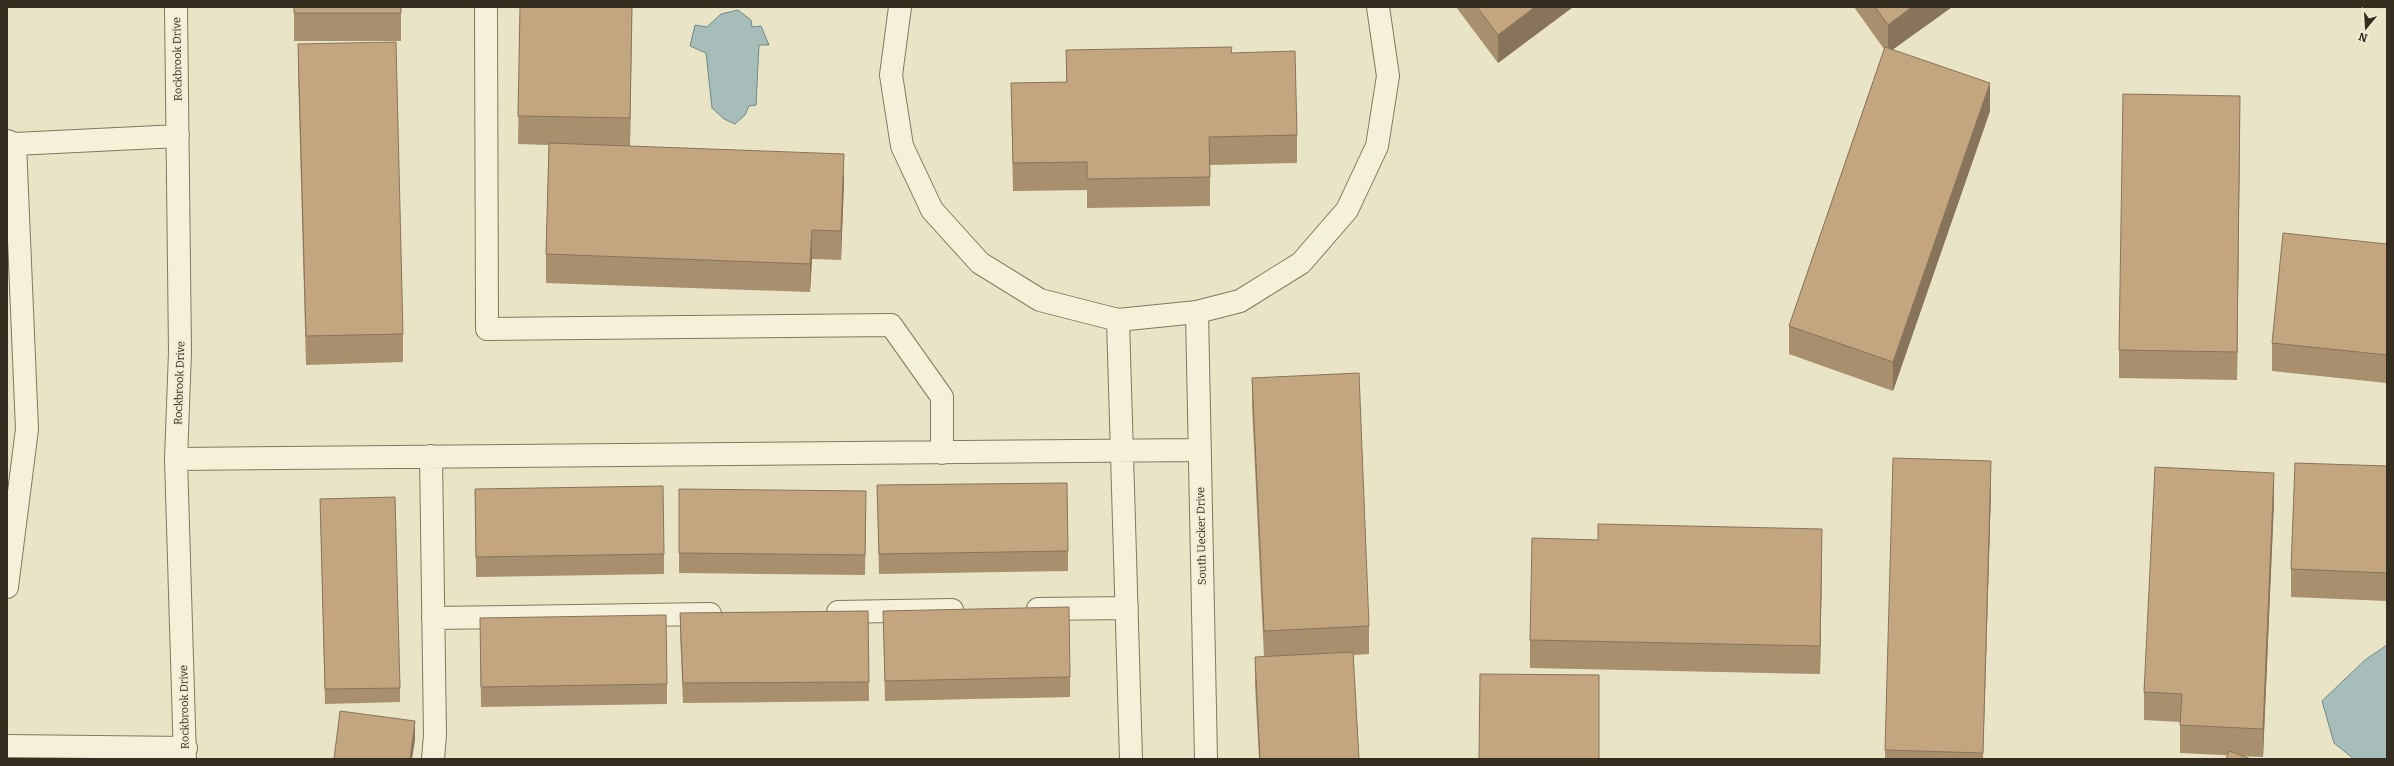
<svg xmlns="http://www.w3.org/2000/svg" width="2394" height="766" font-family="Bitter,serif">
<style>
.water{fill:#a7bdba;stroke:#6f8b88}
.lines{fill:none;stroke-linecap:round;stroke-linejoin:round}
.minor-casing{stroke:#83775e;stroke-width:24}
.minor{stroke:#f5f0d9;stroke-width:22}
.wall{fill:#a88f6e}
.shaded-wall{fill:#88745a}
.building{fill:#c3a680;stroke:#88745a}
.labels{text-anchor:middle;stroke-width:3.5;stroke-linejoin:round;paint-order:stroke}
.street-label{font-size:11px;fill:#342d20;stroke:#f1edd5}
</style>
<rect width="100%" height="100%" fill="#e9e4c6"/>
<path class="water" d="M738,10L751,20L752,27L761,26L769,45H759L756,105L749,106L745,115L735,124L724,119L712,108L706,53L690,46L695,25L707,27L721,14Z
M2387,645V759H2354L2334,743L2322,701L2365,660Z"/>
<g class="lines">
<g class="minor-casing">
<path id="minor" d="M176,7L180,352L176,459L185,759
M486,7L487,329L891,325L942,397V453
M900,7L891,75L902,146L932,210L980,263L1040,300L1118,320L1197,312L1240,301L1301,263L1347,210L1377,146L1388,76L1378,7
M7,141L15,144L27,429L7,587
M15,144L178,136
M1197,312L1206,759
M1118,320L1131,759
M431,456L435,735L433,759
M176,459L1200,450
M1038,609L1127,608
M838,612L952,610
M433,618L710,614
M7,746L186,748"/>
</g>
<use href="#minor" class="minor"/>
</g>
<path class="wall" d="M294,7H401V41H294Z
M520,7H632L630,146L844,182L841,260L812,259L810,292L546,283V254L549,145L518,144Z
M1456,7H1573L1498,63Z
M1854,7H1952L1893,49L1990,111L1893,391L1789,354V326L1884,49Z
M298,44L403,334V362L306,365L298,72Z
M1066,50L1232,53L1297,135V163L1210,165V206L1087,208V190L1013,191L1011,83L1066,82Z
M2240,124L2237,380L2119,378V350Z
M2387,244V383L2272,371V343Z
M1252,378L1369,626V654L1353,655L1359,759H1259L1255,685V657H1264L1252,406Z
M2387,466V601L2291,597V569Z
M877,485L1068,551V571L879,574Z
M475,489L664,554V574L476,577Z
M679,489L866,510L865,575L679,573Z
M1991,489L1983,759H1885V750Z
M320,499L400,688V702L325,704Z
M2274,501L2263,757L2180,753V722L2144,720V692Z
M1598,540L1822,557L1820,674L1530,668V640Z
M868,611L869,701L683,703L680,632V613Z
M883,611L1070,677V697L885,701Z
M480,637L667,684V704L481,707Z"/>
<path class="shaded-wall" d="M632,7L630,146V118Z
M1535,7H1573L1498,63V35Z
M1912,7H1952L1888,53V25Z
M1990,83V111L1893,391V362Z
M2240,96V124L2237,380V352Z
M844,154V182L841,260V231Z
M812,230V259L810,292V264Z
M1991,461V489L1983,759Z
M2274,473V501L2263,757V729Z
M1822,529V557L1820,674V646Z
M415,721V740L412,759H410Z"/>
<path class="building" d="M294,7H401V13H294Z
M520,7H632L630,118L518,116Z
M1477,7H1535L1498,35Z
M1875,7H1912L1888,25Z
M396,42L403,334L306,336L298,44Z
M1232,47L1231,53L1295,51L1297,135L1209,137L1210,177L1087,179V162L1013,163L1011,83L1067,82L1066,50Z
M1885,47L1990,83L1893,362L1789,326Z
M2123,94L2240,96L2237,352L2119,350Z
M549,143L844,154L841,231L812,230L810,264L546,254Z
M2283,233L2387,244V355L2272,343Z
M1359,373L1369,626L1264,631L1252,378Z
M1893,458L1991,461L1983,753L1885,750Z
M2295,463L2387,466V573L2291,569Z
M2155,467L2274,473L2263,729L2180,725L2182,694L2144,692Z
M1067,483L1068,551L879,554L877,485Z
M663,486L664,554L476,557L475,489Z
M679,489L866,491L865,555L679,553Z
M395,497L400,688L325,689L320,499Z
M1598,524L1822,529L1820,646L1530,640L1532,538L1598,540Z
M1069,607L1070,677L885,681L883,611Z
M868,611L869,682L683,683L680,613Z
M666,615L667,684L481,687L480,618Z
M1353,652L1359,759H1260L1255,657Z
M1480,674L1599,675V759H1479Z
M340,711L415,721L410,759H334Z
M2229,751L2251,759H2226Z"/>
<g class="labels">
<g class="street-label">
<text transform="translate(177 59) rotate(-91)" y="4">Rockbrook Drive</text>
<text transform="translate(179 383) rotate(-88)" y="4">Rockbrook Drive</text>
<text transform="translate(1201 536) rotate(-91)" y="4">South Uecker Drive</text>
<text transform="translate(184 707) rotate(-91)" y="4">Rockbrook Drive</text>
</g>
</g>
<rect width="2394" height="766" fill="none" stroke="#342d20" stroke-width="16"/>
<g transform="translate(2366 28) rotate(198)" stroke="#f1edd5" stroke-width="3" paint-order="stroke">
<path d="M0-3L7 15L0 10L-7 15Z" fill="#342d20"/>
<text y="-6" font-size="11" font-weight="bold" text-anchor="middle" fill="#342d20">N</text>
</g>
</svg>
